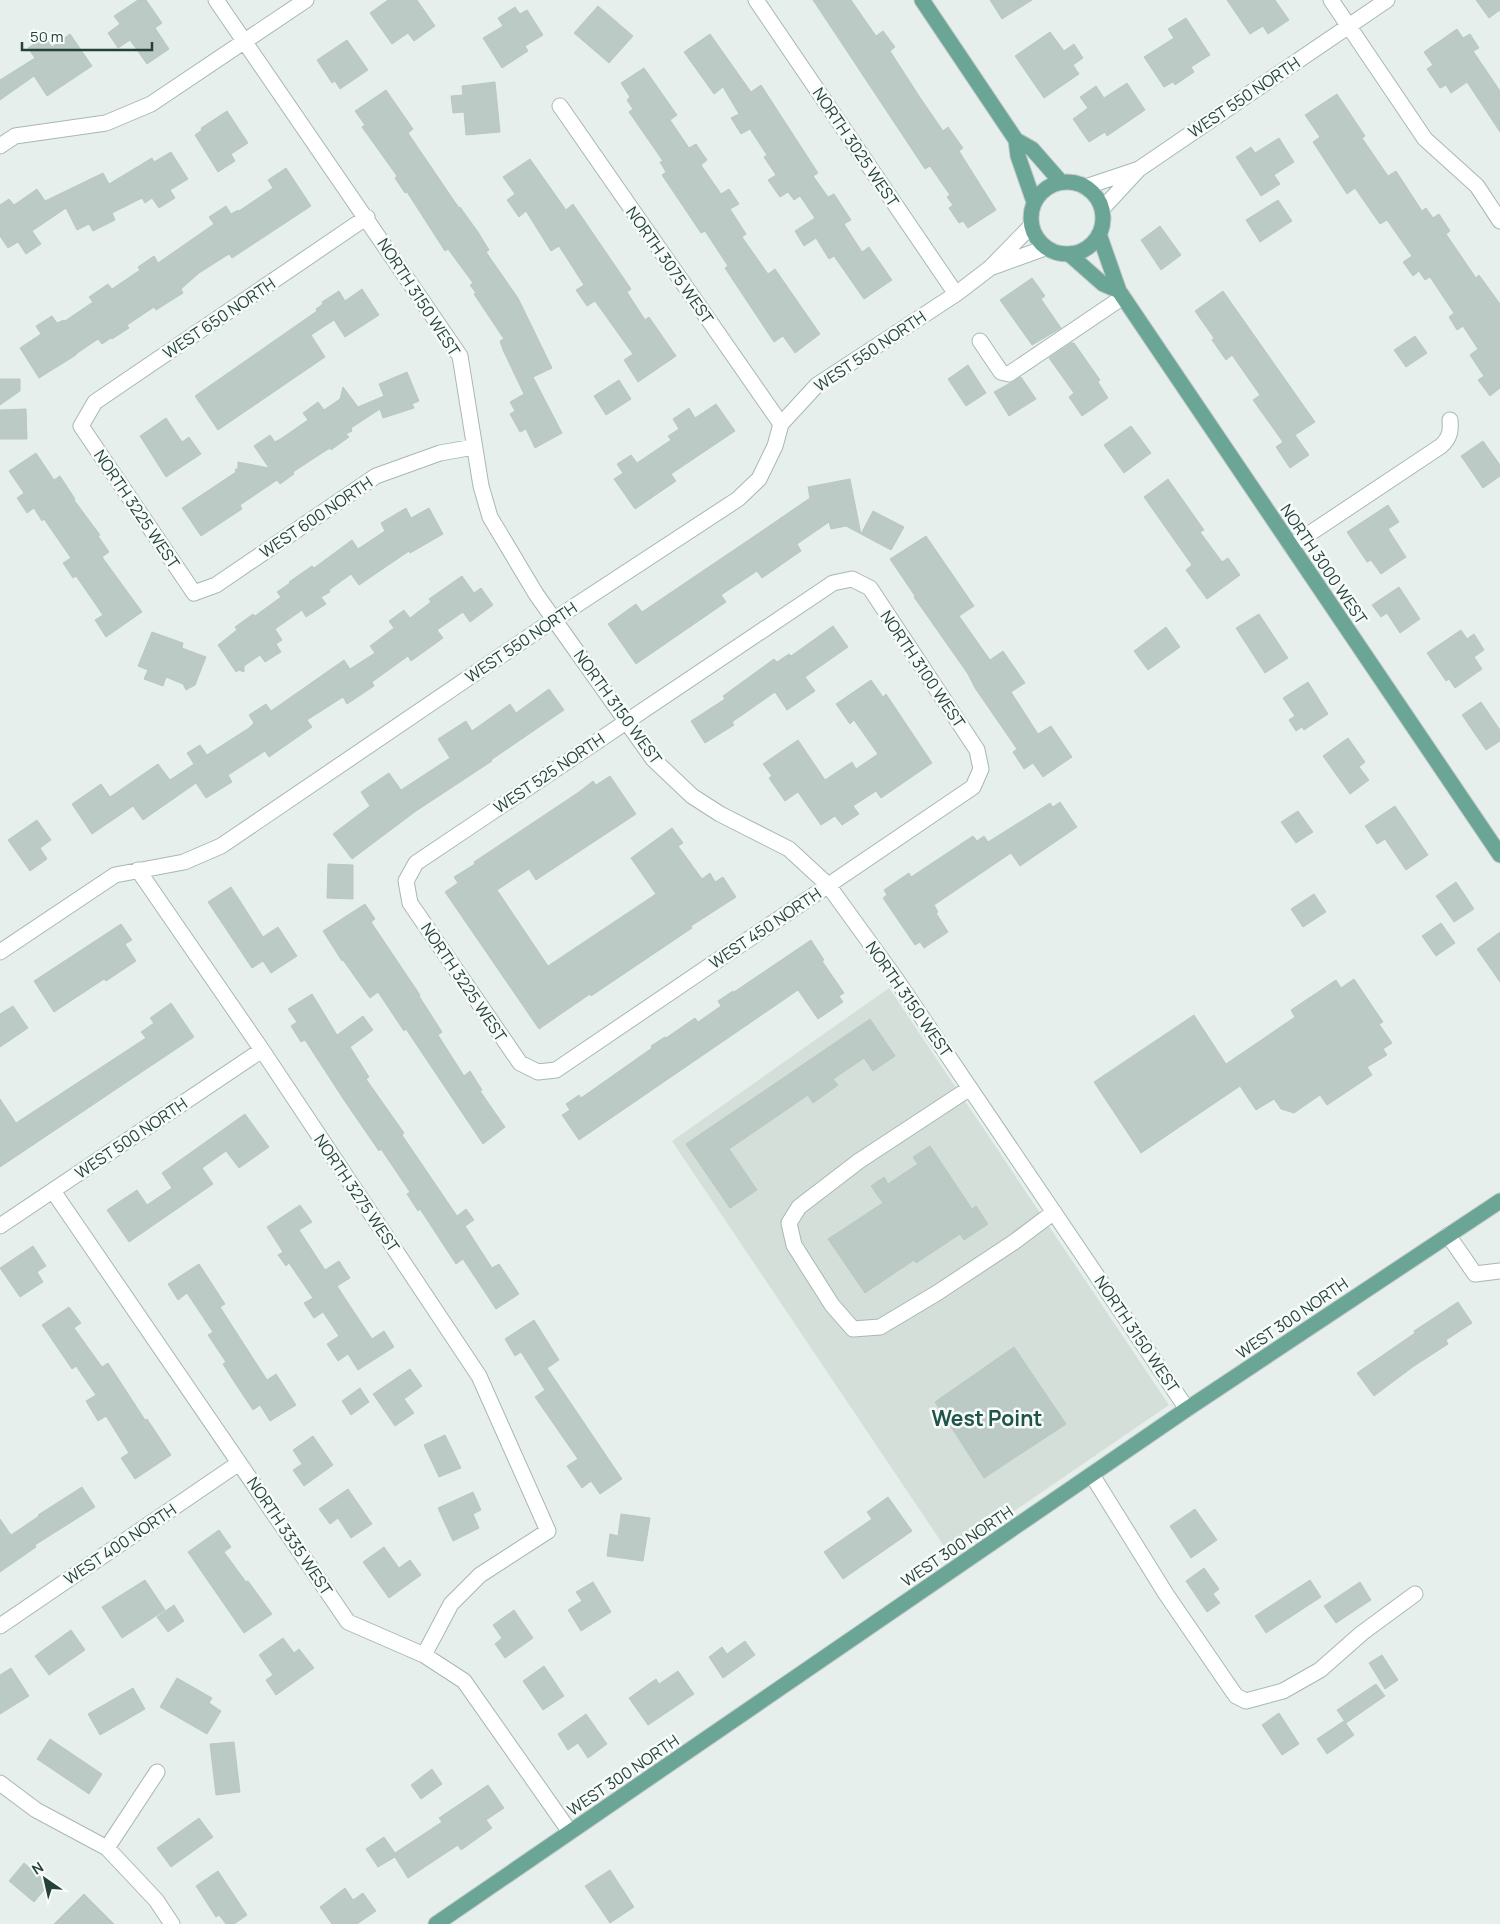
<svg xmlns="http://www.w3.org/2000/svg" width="1500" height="1924" font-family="Manrope,sans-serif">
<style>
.built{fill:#d4dfda}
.building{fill:#bbcac4;stroke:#b8c9c2}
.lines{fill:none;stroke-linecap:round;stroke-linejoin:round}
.minor-casing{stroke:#a8b8b2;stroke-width:17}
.major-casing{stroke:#c2cac8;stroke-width:17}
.minor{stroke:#fff;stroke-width:15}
.major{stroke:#6aa596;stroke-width:15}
.labels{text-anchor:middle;stroke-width:5;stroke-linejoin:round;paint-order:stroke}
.street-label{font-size:16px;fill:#24423a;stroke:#f7fbf9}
.district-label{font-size:21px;font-weight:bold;fill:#1f5548;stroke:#f7fbf9}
</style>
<rect width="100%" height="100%" fill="#e6efeb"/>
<path class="built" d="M889,988L1169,1405L950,1555L672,1141Z"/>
<path class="building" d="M138,0H146L162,23L155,28L169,49L147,64L130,40L118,48L108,33L120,24L114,16Z
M388,0H417L435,26L414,41L408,33L392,44L370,13Z
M813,0H851L876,36L883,31L895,47L890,51L919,96L943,131L948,127L963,148L959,151L996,210L968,228L963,221L959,223L949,208L953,205L947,197L950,195L930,166L925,169Z
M990,0H1032L1002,19Z
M1227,0H1275L1289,20L1268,34L1263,26L1250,34Z
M1476,0H1500V10L1489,18Z
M598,6L633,36L609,63L574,33Z
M515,7L520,14L527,10L543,35L525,46L528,51L502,68L483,38L503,26L498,18Z
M1186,18L1210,55L1191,67L1194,72L1175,85L1173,82L1164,87L1144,57L1174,38L1168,29Z
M1457,29L1463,38L1470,34L1479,48L1473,51L1500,91V132L1467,82L1451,93L1446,85L1440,88L1427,69L1433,65L1424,52Z
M1050,32L1064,51L1074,44L1083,58L1073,65L1079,74L1044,98L1015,56Z
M70,34L92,66L47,96L34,76L0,100V80L35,58L28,48L45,37L52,47Z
M710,34L751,92L761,85L818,173L813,176L828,197L834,194L851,220L844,224L862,252L869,247L892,280L864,299L834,256L829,259L816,238L804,246L795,231L815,218L800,196L794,200L788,192L780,197L768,180L776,175L764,157L767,155L750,129L741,134L731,118L739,114L723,87L714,94L684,52Z
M347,40L368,70L340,89L335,81L332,83L317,60Z
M644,68L677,115L670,120L689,148L696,144L707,160L701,165L721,194L729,189L739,204L730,209L746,234L742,237L768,274L775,269L820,334L795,353L783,336L774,342L725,268L728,266L705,231L701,233L662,175L666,172L660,162L663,161L629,112L633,109L627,100L630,97L621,83Z
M495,82L500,132L466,135L464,112L453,113L451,96L463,95L462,86Z
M1127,83L1145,110L1107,136L1105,132L1089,142L1073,119L1088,108L1080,97L1096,86L1104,98Z
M386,90L413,129L408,133L459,208L460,207L478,232L489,250L486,252L518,298L552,368L533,377L562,433L535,448L526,429L520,432L510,414L515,411L510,402L524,394L503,350L500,341L504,339L474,294L476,293L470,285L473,283L448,249L445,251L407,192L405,193L395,178L397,176L362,127L365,125L355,111Z
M1337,94L1365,136L1362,138L1388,176L1396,171L1422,211L1426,208L1433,218L1439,214L1450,231L1446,234L1476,278L1479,275L1500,304V388L1490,396L1478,380L1484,376L1470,355L1478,349L1463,326L1457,330L1449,317L1454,313L1430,277L1425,280L1419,271L1413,276L1403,262L1412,256L1387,220L1380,224L1355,188L1347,194L1313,142L1320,137L1305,115Z
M227,111L248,143L231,154L235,161L218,172L195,135L202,130L201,128Z
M1279,138L1294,162L1274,175L1280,184L1261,196L1236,157L1251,147L1255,153Z
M171,152L188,179L170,190L175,198L159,208L152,198L145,203L142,198L112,213L115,220L93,231L89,224L77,230L66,208L32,231L41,244L26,254L18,242L8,248L0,236V205L9,199L14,205L37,189L45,201L103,173L109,184L152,158L154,162Z
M530,159L566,210L573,204L631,289L627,292L645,320L649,317L676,356L638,382L624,360L633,354L595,301L587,306L576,290L584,285L559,246L551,251L526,211L519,217L507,200L515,194L503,177Z
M286,168L311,206L232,258L229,254L199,273L181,289L183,293L156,310L154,307L127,325L129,328L112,339L111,338L102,344L98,339L76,354V355L39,378L20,348L41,334L36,326L52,316L57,323L64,320L65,321L93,302L89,297L108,284L112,289L140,270L138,267L154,256L158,263L214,224L209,217L226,206L231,214L238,210L239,211L273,188L268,180Z
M1278,200L1292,221L1260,242L1246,220Z
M1160,226L1181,255L1161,270L1141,240Z
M1032,278L1045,296L1041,299L1061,328L1032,345L1000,300Z
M362,289L379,315L345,337L334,320L311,335L325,357L218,430L195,396L317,311L316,309L323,304L322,302L339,291L345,301Z
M1223,291L1315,422L1295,435L1309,455L1290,468L1276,447L1283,442L1253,400L1260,395L1232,355L1226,360L1212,340L1214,338L1195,311Z
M1415,336L1427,353L1406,367L1394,350Z
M1071,343H1074L1100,380L1098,382L1108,398L1082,416L1069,397L1074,393L1049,358Z
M968,365L986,393L966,406L948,379Z
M407,372L419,401L412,404L414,408L383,418L380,409L351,428L352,431L346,434L349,437L331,450L330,448L322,453L293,472L294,474L280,484L277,480L240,505L242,509L201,536L182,508L236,472L235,470L238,468V462L269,468L254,446L270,435L275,442L282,438L308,420L303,413L318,402L324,410L340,399L343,387L358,407L384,396L379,384Z
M1021,377L1036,399L1009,416L994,392Z
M0,379H20V391L0,405Z
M619,380L631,399L606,415L594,396Z
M716,404L735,431L671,474L676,481L635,509L614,479L623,473L617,464L631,455L637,463L671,440L668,436L679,429L673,419L689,408L695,418Z
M26,409L27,439H0V410Z
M166,418L182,442L189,437L201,454L166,477L140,436Z
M1131,426L1151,453L1124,473L1104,445Z
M1483,441L1500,465V476L1483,488L1461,456Z
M36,453L54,480L60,476L75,499L74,500L100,535L98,536L109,552L102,557L142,612L106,637L95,620L103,615L76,576L73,578L63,563L71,558L44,519L42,521L34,508L27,513L17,498L24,493L9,471Z
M850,479L861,534L873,511L904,527L891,550L846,526L831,529L829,522L797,544L801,551L762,578L757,571L721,595L726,602L636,664L608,624L636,604L642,612L759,533L810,498L808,487Z
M1168,479L1204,530L1200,532L1222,562L1228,558L1240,575L1207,599L1186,570L1192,565L1144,497Z
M1388,505L1399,522L1388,529L1406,557L1381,574L1371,560L1367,562L1347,532Z
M406,508L411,518L429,508L443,534L410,553L409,551L359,585L351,574L329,590L330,592L321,597L326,604L306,617L302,610L275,629L282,640L276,644L281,652L265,662L260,655L244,666V672L239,670L236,672L218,645L237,630L235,627L253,614L255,616L281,597L277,592L290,583L289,582L312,566L314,568L352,540L358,549L385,531L381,523Z
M926,536L974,606L959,616L990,660L1003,651L1025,683L1011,692L1038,734L1051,726L1072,757L1043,777L1033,763L1024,769L1013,752L1017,749L975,688L968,674L914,597L915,596L890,559Z
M462,576L474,593L481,588L493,605L470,622L463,612L437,630L443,638L411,661L408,656L372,682L374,686L347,704L343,697L307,720L312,727L269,757L265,751L228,775L232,782L206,798L196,783L143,820L133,806L92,834L72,804L101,784L110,797L158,764L170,780L194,764L187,753L200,745L207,755L249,728L254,723L249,715L266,704L271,711L344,660L350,669L375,653L370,646L394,628L389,621L404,610L410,618L431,602L429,599Z
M1399,587L1420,619L1400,633L1387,613L1381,617L1372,605Z
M1259,614L1288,658L1265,673L1236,628Z
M833,626L848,647L805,677L815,691L787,710L775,692L732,722L734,725L705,743L691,721L725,699L723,696L774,659L777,662L789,654L791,656Z
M1166,627L1180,647L1148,670L1134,651Z
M1461,630L1467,639L1474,634L1484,650L1474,657L1482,669L1455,688L1449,679L1446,681L1427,653Z
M152,632L183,643L182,648L206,657L195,685L186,690L183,684L166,677L163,686L144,679L148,670L138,666Z
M871,680L883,697L886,694L932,763L881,798L876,791L853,806L859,814L842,825L835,816L821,825L798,792L785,801L769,778L772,776L763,764L798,740L825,780L852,762L856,769L878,754L854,720L850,724L836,704Z
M1308,682L1328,714L1304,730L1302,727L1296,731L1289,720L1295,716L1283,698Z
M549,689L564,710L491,760L492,761L416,811L352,859L333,834L370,806L361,792L389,773L401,790L450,758L438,739L466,721L472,731L510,704L516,713Z
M1481,702L1500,730V741L1486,750L1462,715Z
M1348,738L1365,762L1359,767L1369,780L1350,794L1323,756Z
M610,776L636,814L536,880L529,869L497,890L548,966L656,894L631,858L672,828L683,843L678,846L702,879L710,873L715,882L723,877L736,897L691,926L692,928L591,996L590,994L539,1029L445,892L458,883L454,877L475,864L474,862L579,792L593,781L596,785Z
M1060,802L1077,827L1020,866L1011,853L934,905L938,912L936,913L948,932L924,948L920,942L915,945L883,898L887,895L884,890L909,873L911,877L973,836L977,841L984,836L988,842L1050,803L1053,807Z
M1395,806L1428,855L1406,870L1385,839L1377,844L1365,826Z
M1298,811L1313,832L1296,843L1281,822Z
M37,820L51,840L40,848L47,859L30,871L8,840Z
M328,864L353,865V899L327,898Z
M1456,882L1474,909L1454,922L1436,896Z
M231,887L263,937L278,927L297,956L271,973L263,961L252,968L208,902Z
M1314,894L1326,912L1303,927L1291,909Z
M365,904L375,919L371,922L420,995L419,996L442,1032L438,1035L464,1076L470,1071L482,1090L480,1091L505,1127L483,1144L406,1029L404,1031L378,992L370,998L343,960L342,961L323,931Z
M1441,923L1455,943L1436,956L1422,936Z
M121,924L132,940L125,944L136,961L106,981L104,979L54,1012L34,981Z
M1500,932V982L1477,949Z
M811,940L824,960L822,961L844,993L839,996L843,1002L818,1019L798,990L579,1140L562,1115L570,1110L566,1104L579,1095L581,1098L652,1048L651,1046L665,1037L666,1038L695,1018L698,1022L721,1006L718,1001L733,991L734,992Z
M1354,979L1383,1022L1379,1024L1392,1043L1383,1049L1387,1055L1367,1067L1372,1075L1327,1105L1320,1095L1294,1113L1281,1109L1274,1099L1256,1110L1240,1086L1141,1153L1094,1082L1194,1015L1226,1064L1295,1017L1291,1010L1336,980L1341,988Z
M312,994L337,1035L363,1016L373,1030L350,1047L369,1077L366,1079L404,1133L402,1135L457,1216L466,1209L474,1220L465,1226L492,1268L499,1264L519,1294L496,1309L463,1259L456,1264L420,1209L418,1211L407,1194L410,1192L381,1149L379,1151L344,1100L305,1040L301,1042L291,1026L297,1022L288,1009Z
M171,1003L194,1037L0,1167V1099L16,1123L146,1038L141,1032L154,1023L150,1018Z
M13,1006L28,1028L0,1047V1014Z
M870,1019L895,1056L873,1071L864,1058L833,1079L838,1085L813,1103L808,1095L729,1149L757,1190L730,1208L686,1144Z
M245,1114L269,1147L239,1168L226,1151L202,1168L213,1184L129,1242L107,1210L137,1190L147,1205L172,1188L162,1173Z
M930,1146L972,1209L976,1206L988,1224L964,1240L960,1234L916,1263L914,1260L865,1293L828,1239L883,1203L871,1186L884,1177L888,1184L918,1164L913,1157Z
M300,1205L312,1222L299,1230L325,1270L339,1261L350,1278L337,1286L348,1303L372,1339L384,1331L394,1347L358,1370L348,1354L338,1361L327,1344L339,1336L323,1312L314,1318L304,1303L313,1298L289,1263L286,1266L278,1255L283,1252L267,1227Z
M33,1246L46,1266L37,1272L43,1282L20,1297L0,1268Z
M199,1264L225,1304L220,1307L267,1380L276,1374L296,1405L270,1421L260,1405L253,1410L233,1380L223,1364L226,1362L208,1335L213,1332L187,1293L178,1300L168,1284Z
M1458,1302L1472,1323L1446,1340L1448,1344L1414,1366L1374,1396L1357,1373L1415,1333L1414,1331Z
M69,1307L81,1323L74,1328L102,1367L108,1363L145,1420L147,1419L171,1455L135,1479L121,1458L129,1453L106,1416L98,1421L86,1401L96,1395L76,1366L72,1369L42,1325Z
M534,1320L559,1360L547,1368L622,1479L600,1494L591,1481L582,1488L567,1466L578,1459L535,1397L545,1390L521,1352L515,1356L505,1339Z
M1014,1347L1066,1424L984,1478L935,1402Z
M410,1369L422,1386L404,1399L414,1413L395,1426L373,1394Z
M360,1388L369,1402L351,1415L342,1401Z
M445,1435L461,1468L439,1477L424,1445Z
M313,1436L333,1465L304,1486L293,1470L302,1464L293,1450Z
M82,1487L95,1507L35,1545L36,1547L0,1572V1519L11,1535L39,1516L38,1515Z
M348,1489L372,1524L351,1538L338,1518L330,1524L319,1509Z
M473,1492L481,1510L473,1514L479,1528L453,1541L438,1508Z
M888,1497L912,1531L843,1579L824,1552L872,1519L867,1512Z
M1195,1509L1217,1540L1191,1558L1170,1526Z
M621,1514L650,1518L643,1561L607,1556L610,1534L618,1536Z
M219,1530L231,1547L224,1552L246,1582L248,1581L272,1614L244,1633L188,1552Z
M384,1547L399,1568L410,1560L421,1575L389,1598L363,1562Z
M1204,1568L1219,1589L1213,1594L1220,1603L1207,1612L1186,1581Z
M145,1580L165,1610L122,1638L102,1607Z
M1310,1580L1321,1597L1266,1633L1255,1616Z
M593,1582L611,1612L581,1631L568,1610L582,1601L576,1592Z
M1360,1582L1371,1600L1336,1623L1324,1606Z
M174,1605L184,1621L168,1632L157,1617Z
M514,1610L533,1638L505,1658L495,1644L502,1638L493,1625Z
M71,1630L85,1650L49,1675L35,1656Z
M283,1638L294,1653L299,1649L314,1668L276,1695L266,1680L273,1675L259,1655Z
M745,1641L755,1655L723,1678L709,1657L722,1647L727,1654Z
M1382,1655L1398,1680L1385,1689L1369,1663Z
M544,1666L564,1696L543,1710L523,1681Z
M11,1668L29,1696L0,1714V1675Z
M678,1671L694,1694L648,1725L629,1698L656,1679L659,1684Z
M177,1678L212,1698L209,1703L221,1711L207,1734L160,1707Z
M1376,1684L1385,1696L1346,1723L1337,1710Z
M133,1688L145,1709L100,1735L88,1714Z
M1279,1713L1299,1744L1282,1755L1262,1725Z
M586,1714L607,1744L588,1758L578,1743L568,1750L558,1734Z
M1344,1721L1354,1735L1327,1754L1317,1739Z
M50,1739L102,1774L89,1794L37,1759Z
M234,1742L240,1792L216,1795L210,1744Z
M432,1769L442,1784L421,1799L411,1785Z
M488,1785L504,1808L486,1820L492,1828L461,1850L458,1845L408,1878L395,1857L378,1867L366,1849L384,1837L395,1853L442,1822L439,1818Z
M199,1818L213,1837L171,1867L157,1848Z
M24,1863L49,1884L34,1902L9,1881Z
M610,1870L634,1907L610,1923L585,1886Z
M218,1871L247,1915L234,1924H226L219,1915L216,1917L196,1886Z
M345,1888L353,1900L363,1893L376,1911L357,1924H332L320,1907Z
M84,1894L114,1924H54Z"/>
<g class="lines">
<g class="minor-casing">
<path id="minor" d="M216,0L460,356L481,486L490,517L536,594L653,759L692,796L720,814L789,849L828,885L896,979L1187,1409
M756,0L956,294
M1331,0L1425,139L1477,186L1500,221
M560,106L781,424
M0,146L15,136L106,123L151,104L306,0
M1139,169L1387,0
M1085,187L1139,169L1102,209
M367,217L95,402L81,426L194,593L216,585L376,476L440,453L474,447
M1031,226L990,268L1045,248
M980,341L1001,372L1009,374L1123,297
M1291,546L1441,446C1450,438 1451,431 1450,420
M852,579L870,588L977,750L981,769L973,787L556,1070L538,1072L520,1063L410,903L406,881L416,863L833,583Z
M138,870L262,1050L479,1376L548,1531L480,1575L451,1604L424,1655
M0,952L115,875L184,862L221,846L555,619L738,499L759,479L775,446L781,424L817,385L956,294L990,268
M970,1088L859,1161L799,1207L789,1223L794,1245L832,1305L853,1329L880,1327L937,1293L1014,1242L1054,1212
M53,1191L348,1622L424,1655L464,1681L570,1832
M0,1226L262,1050
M1448,1235L1475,1274L1500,1271
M1092,1475L1166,1594L1229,1686L1236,1696L1246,1701L1283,1691L1320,1670L1362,1633L1415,1594
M0,1626L239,1463
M0,1783L36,1810L107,1848L156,1900L172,1924
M107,1848L157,1772"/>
</g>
<g class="major-casing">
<path id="major" d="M922,0L1016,140L1018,156L1034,202
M1016,140L1032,149L1061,182
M1031 218a36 36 0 1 1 72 0a36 36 0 1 1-72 0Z
M1099,234L1119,291L1500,855
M1069,254L1103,284L1119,291
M436,1924L1187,1409L1500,1201"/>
</g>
<use href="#minor" class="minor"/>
<use href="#major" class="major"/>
</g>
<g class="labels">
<g class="street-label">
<text transform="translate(1244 97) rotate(-34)" y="6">WEST 550 NORTH</text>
<text transform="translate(856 147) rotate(56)" y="6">NORTH 3025 WEST</text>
<text transform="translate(670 265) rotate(55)" y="6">NORTH 3075 WEST</text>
<text transform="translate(419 297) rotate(57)" y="6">NORTH 3150 WEST</text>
<text transform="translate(219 318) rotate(-34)" y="6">WEST 650 NORTH</text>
<text transform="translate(870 351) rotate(-34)" y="6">WEST 550 NORTH</text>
<text transform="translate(137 509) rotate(56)" y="6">NORTH 3225 WEST</text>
<text transform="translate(316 517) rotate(-34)" y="6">WEST 600 NORTH</text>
<text transform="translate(1324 564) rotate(56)" y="6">NORTH 3000 WEST</text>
<text transform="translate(521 642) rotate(-34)" y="6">WEST 550 NORTH</text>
<text transform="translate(923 669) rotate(56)" y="6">NORTH 3100 WEST</text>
<text transform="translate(618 707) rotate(54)" y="6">NORTH 3150 WEST</text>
<text transform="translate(549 773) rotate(-34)" y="6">WEST 525 NORTH</text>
<text transform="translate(765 928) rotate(-34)" y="6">WEST 450 NORTH</text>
<text transform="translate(464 982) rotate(56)" y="6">NORTH 3225 WEST</text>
<text transform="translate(909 999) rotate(55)" y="6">NORTH 3150 WEST</text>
<text transform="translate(131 1138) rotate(-34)" y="6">WEST 500 NORTH</text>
<text transform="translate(357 1193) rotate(56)" y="6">NORTH 3275 WEST</text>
<text transform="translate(1292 1318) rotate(-34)" y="6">WEST 300 NORTH</text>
<text transform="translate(1137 1334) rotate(56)" y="6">NORTH 3150 WEST</text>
<text transform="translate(290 1536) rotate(56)" y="6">NORTH 3335 WEST</text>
<text transform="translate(120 1544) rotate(-34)" y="6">WEST 400 NORTH</text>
<text transform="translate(957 1546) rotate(-34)" y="6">WEST 300 NORTH</text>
<text transform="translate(623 1775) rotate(-34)" y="6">WEST 300 NORTH</text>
</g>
<g class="district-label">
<text x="987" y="1426">West Point</text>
</g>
</g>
<g transform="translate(45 1879) rotate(326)" stroke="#f7fbf9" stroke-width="4" paint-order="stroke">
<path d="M0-4L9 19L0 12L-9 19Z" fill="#24423a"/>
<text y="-8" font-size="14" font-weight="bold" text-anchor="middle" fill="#24423a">N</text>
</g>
<path d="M22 42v8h130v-8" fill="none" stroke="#24423a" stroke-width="2.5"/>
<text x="30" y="42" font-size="15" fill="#24423a" stroke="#f7fbf9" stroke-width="4" paint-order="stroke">50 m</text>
</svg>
